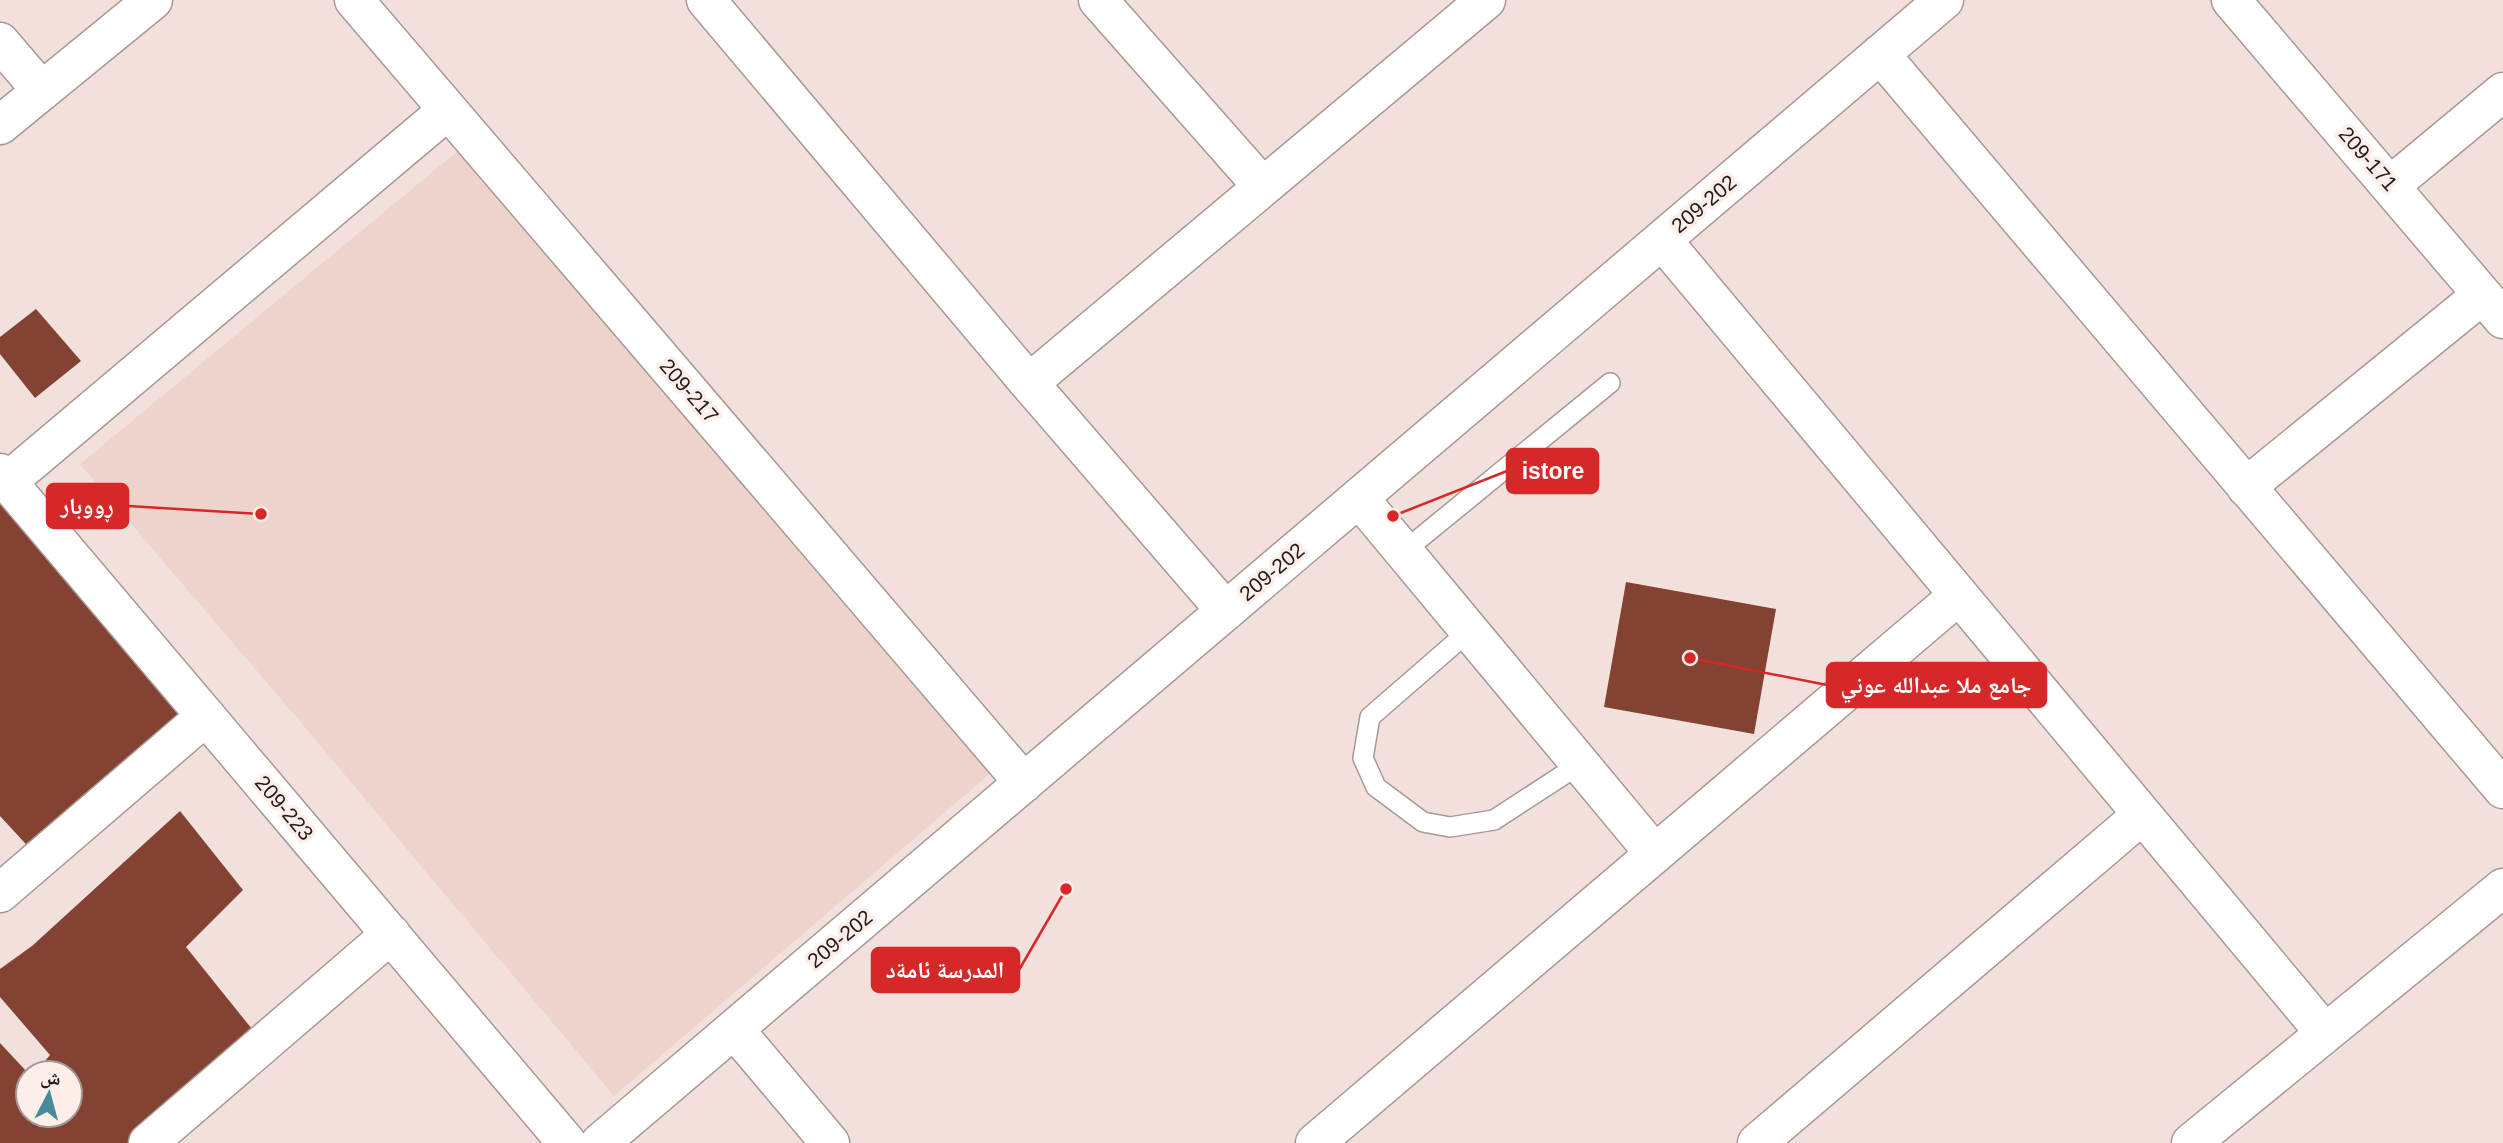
<svg xmlns="http://www.w3.org/2000/svg" width="2503" height="1143" font-family="Helvetica,'Noto Naskh Arabic',sans-serif">
<style>
.built{fill:#edd3cc}
.building{fill:#844233}
.lines{fill:none;stroke-linecap:round;stroke-linejoin:round}
.lane-casing{stroke:#a89894;stroke-width:22}
.street-casing{stroke:#a89894;stroke-width:41}
.lane{stroke:#fff;stroke-width:19}
.street{stroke:#fff;stroke-width:38}
.labels{text-anchor:middle;stroke-width:7;stroke-linejoin:round;paint-order:stroke}
.street-label{font-size:21px;fill:#221c1a;stroke:#fdeeea}
.leader{fill:none;stroke:#d62828;stroke-width:2.5}
.callout-dot{fill:#d62828;stroke:#fdeeea;stroke-width:2.5}
.callout{fill:#d62828;stroke:#d62828;stroke-width:2.5}
.callout-label{font-size:23px;text-anchor:middle;font-weight:bold;fill:#fff}
</style>
<rect width="100%" height="100%" fill="#f2e0dc"/>
<path class="built" d="M465,145L994,770L614,1096L298,719L80,464Z"/>
<path class="building" d="M36,309L81,361L35,398L0,354V337Z
M0,491L200,711L35,854L0,816Z
M1626,582L1776,609L1754,734L1604,707Z
M180,811L243,890L186,947L260,1039L136,1143H0V1043L28,1073V1115H70V1073H35L50,1055L0,997V969L32,946Z"/>
<g class="lines">
<g class="lane-casing">
<path id="lane" d="M1403,552L1610,383
M1469,631L1370,717L1363,758L1376,787L1423,822L1450,827L1494,820L1580,764"/>
</g>
<g class="street-casing">
<path id="street" d="M354,0L1024,783
M706,0L1029,383L1226,611
M1098,0L1263,187
M2231,0L2503,319
M0,42L42,91
M1880,54L2503,789
M0,125L153,0
M2391,185L2503,92
M1662,240L2325,1033
M1029,383L1486,0
M0,473L567,1143
M7,482L448,110
M2246,487L2482,295
M1359,498L1655,854
M0,893L206,716
M734,1029L830,1143
M148,1143L391,934
M600,1143L1944,0
M1315,1143L1959,595
M1757,1143L2142,815
M2191,1143L2503,888"/>
</g>
<use href="#lane" class="lane"/>
<use href="#street" class="street"/>
</g>
<g class="labels">
<g class="street-label">
<text transform="translate(2368 159) rotate(49)" y="7">209-171</text>
<text transform="translate(1704 204) rotate(-40)" y="7">209-202</text>
<text transform="translate(689 391) rotate(49)" y="7">209-217</text>
<text transform="translate(1272 572) rotate(-40)" y="7">209-202</text>
<text transform="translate(284 808) rotate(50)" y="7">209-223</text>
<text transform="translate(840 939) rotate(-40)" y="7">209-202</text>
</g>
</g>
<path class="leader" d="M1393 516L1507 471M261 514L128 506M1690 658L1827 685M1066 889L1019 970"/>
<g class="callout-dot">
<circle cx="1393" cy="516" r="7"/>
<circle cx="261" cy="514" r="7"/>
<circle cx="1690" cy="658" r="7"/>
<circle cx="1066" cy="889" r="7"/>
</g>
<g class="callout">
<rect x="1507" y="449" width="91" height="44" rx="7"/>
<rect x="47" y="484" width="81" height="44" rx="7"/>
<rect x="1827" y="663" width="219" height="44" rx="7"/>
<rect x="872" y="948" width="147" height="44" rx="7"/>
</g>
<g class="callout-label">
<text x="1553" y="479">istore</text>
<text x="87" y="514">ڕووبار</text>
<text x="1936" y="693">جامع ملا عبدالله عوني</text>
<text x="945" y="978">المدرسة ئامةد</text>
</g>
<g transform="translate(49 1094) rotate(6)"><circle r="33" fill="#fdeeea" stroke="#a59a97" stroke-width="2"/>
<path d="M0-5L12 26L0 18L-12 26Z" fill="#478b9a"/>
<text y="-10" font-size="19" font-weight="bold" text-anchor="middle" fill="#221c1a">ش</text>
</g>
</svg>
